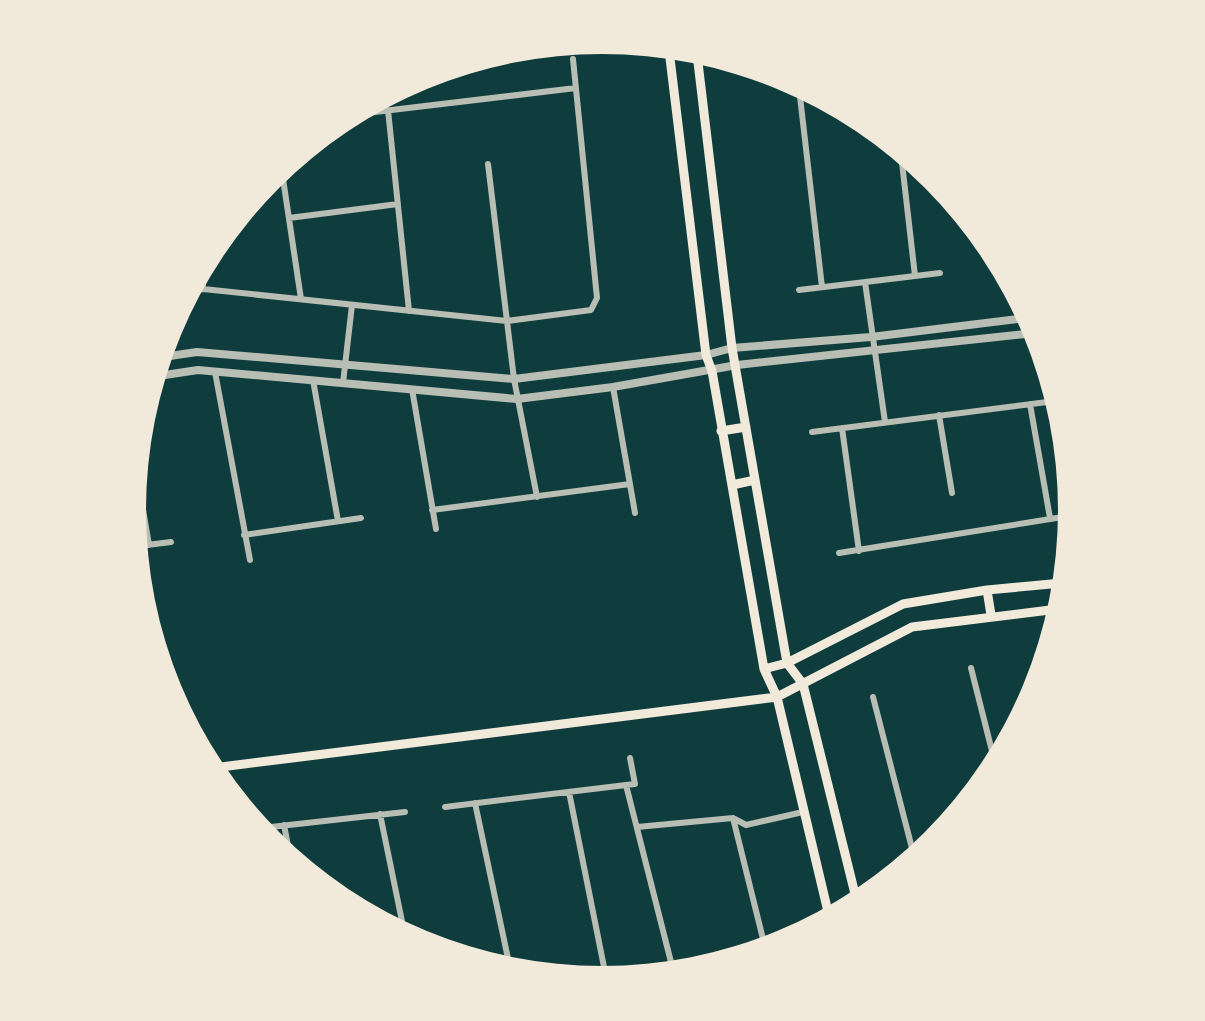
<svg xmlns="http://www.w3.org/2000/svg" width="1205" height="1021" font-family="'DM Sans',sans-serif">
<style>
.lines{fill:none;stroke-linecap:round;stroke-linejoin:round}
.minor{stroke:#b8beb3;stroke-width:6}
.tertiary{stroke:#b8beb3;stroke-width:8}
.secondary{stroke:#f1e9da;stroke-width:9}
</style>
<rect width="100%" height="100%" fill="#0f3d3e"/>
<g class="lines">
<path class="minor" d="M799,88L822,287
M388,110L409,311
M358,114L576,88
M901,154L915,276
M488,164L514,379L537,497
M282,172L301,299
M289,218L398,204
M994,266L998,265
M202,275L203,289
M865,282L885,422
M799,290L940,273
M193,291L203,289L507,321L591,310L597,298L573,59
M215,372L250,560
M313,380L338,521
M343,383L352,305
M613,387L635,513
M412,389L436,529
M1030,404L1050,518
M939,415L952,493
M842,428L859,551
M812,432L1055,401
M138,480L149,545
M432,510L630,484
M244,535L361,518
M139,546L171,542
M839,553L1069,516
M971,668L995,763
M873,697L914,856
M630,758L635,784L626,785L673,970
M569,792L606,977
M475,803L510,968
M445,807L626,785
M380,814L404,931
M733,818L765,947
M284,825L290,856
M637,827L733,818L746,825L803,812
M262,828L405,812
M664,971L695,968"/>
<path class="tertiary" d="M163,357L197,352L514,379L706,355L732,348L871,337L1026,318
M158,376L198,370L517,399L613,387L737,365L1034,333"/>
<path class="secondary" d="M669,50L706,355L712,371L764,669L777,697L829,916
M697,54L732,348L787,663L803,684L857,902
M721,431L746,427
M732,485L755,480
M987,590L991,615
M764,669L787,663L903,604L987,590L1062,583
M213,768L777,697L912,627L1058,609"/>
</g>
<path d="M0 0H1205V1021H0ZM146 510a456 456 0 1 1 912 0a456 456 0 1 1-912 0Z" fill="#f1e9da" fill-rule="evenodd"/>
</svg>
